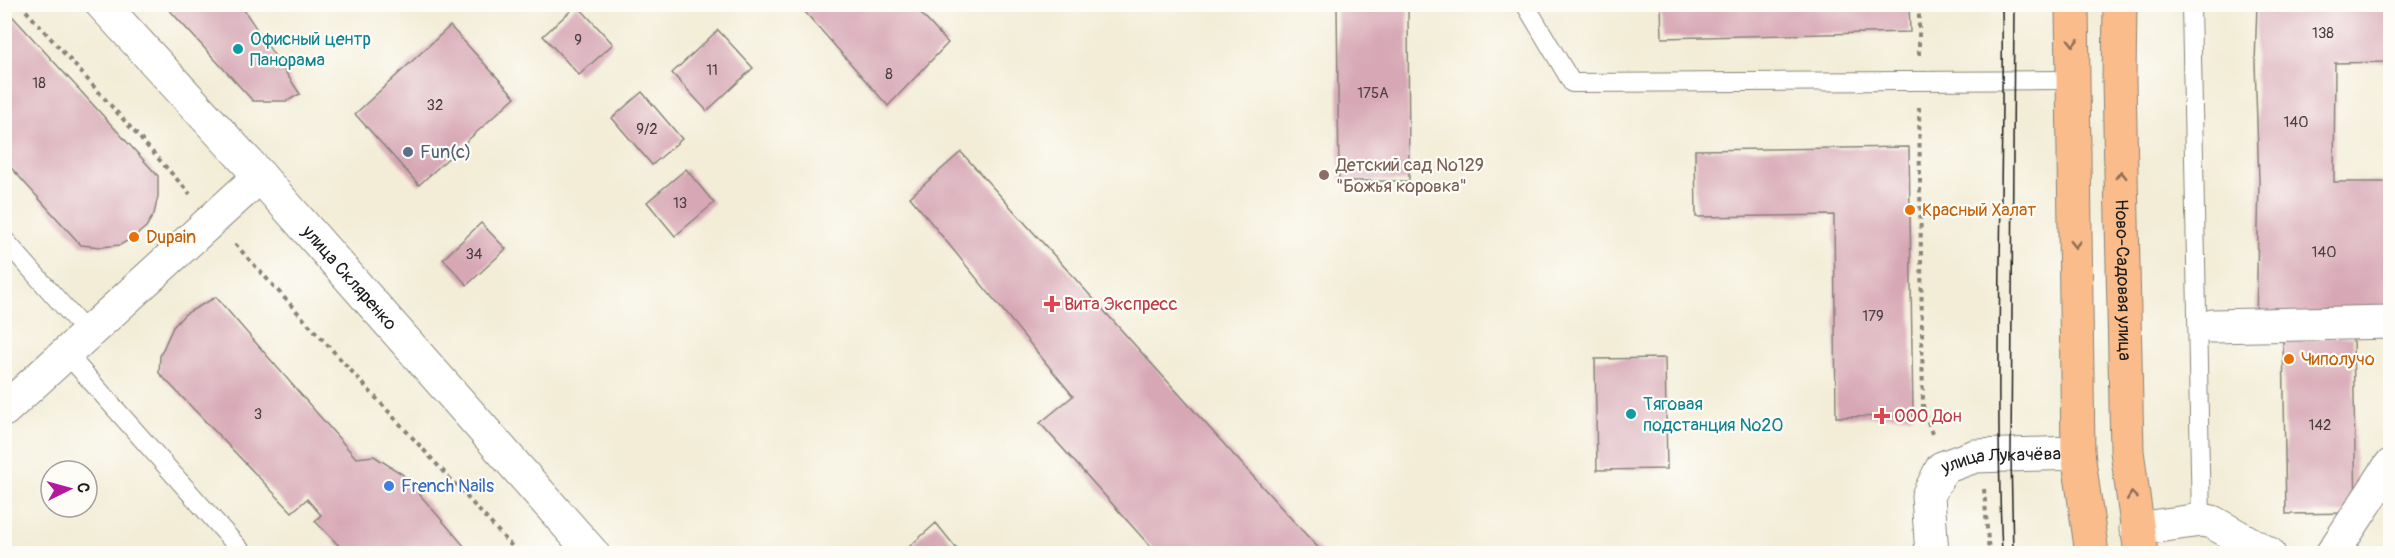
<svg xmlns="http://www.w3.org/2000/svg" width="2395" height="558" font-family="Pangolin,sans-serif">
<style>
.building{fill:#d7a7b5}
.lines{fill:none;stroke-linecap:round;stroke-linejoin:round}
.lane-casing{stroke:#88847a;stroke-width:20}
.street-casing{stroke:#88847a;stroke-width:35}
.primary-casing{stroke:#88847a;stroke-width:35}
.path{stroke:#88847a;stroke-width:4;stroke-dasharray:4.5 4.5;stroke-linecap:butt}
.lane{stroke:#fff;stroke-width:18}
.street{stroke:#fff;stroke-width:33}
.primary{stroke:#fabc8b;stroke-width:33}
.tram{stroke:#1c1c1c;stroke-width:1.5}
.oneway{stroke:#8b6c54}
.culture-dot{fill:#0f9aa8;stroke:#fdfcf7;stroke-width:2}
.service-dot{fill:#5c6f8a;stroke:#fdfcf7;stroke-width:2}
.education-dot{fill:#8d6e63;stroke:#fdfcf7;stroke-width:2}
.food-dot{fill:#e8710a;stroke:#fdfcf7;stroke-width:2}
.health-dot{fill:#e0444e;stroke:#fdfcf7;stroke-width:2}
.shop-dot{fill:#3f7fe0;stroke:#fdfcf7;stroke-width:2}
.labels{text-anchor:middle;stroke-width:4.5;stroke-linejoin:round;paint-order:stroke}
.number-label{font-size:15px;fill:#4b3f42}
.culture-label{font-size:18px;fill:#0d838f;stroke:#fdfcf7;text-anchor:start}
.service-label{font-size:18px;fill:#4e5e75;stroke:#fdfcf7;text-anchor:start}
.education-label{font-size:18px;fill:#785e54;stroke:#fdfcf7;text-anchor:start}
.food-label{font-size:18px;fill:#c56008;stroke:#fdfcf7;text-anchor:start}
.street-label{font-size:18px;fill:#1c1c1c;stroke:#fdfcf7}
.health-label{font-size:18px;fill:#be3a42;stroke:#fdfcf7;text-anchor:start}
.shop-label{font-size:18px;fill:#366cbe;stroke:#fdfcf7;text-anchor:start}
</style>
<rect width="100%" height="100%" fill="#fdfcf7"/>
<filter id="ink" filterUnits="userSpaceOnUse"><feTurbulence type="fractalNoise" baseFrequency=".0167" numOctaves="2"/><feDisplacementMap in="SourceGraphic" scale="12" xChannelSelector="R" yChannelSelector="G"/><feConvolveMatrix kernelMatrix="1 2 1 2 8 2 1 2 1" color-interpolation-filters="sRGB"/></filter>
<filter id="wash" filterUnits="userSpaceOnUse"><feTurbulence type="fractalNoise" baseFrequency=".008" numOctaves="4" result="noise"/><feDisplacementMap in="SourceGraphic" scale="24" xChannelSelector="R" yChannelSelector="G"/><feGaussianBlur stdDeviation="1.35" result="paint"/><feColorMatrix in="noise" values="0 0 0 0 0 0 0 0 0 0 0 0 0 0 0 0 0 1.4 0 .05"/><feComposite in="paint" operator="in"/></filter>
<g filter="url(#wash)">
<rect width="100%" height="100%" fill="#f3edd7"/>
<g id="blocks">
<path class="building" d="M164,4H240L300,94L287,101H253Z
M798,4H912L948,43L888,106Z
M1337,4H1408L1409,181H1339Z
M1661,4H1909L1910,32L1662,38Z
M2257,4H2390V62L2335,63L2334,182H2390V321L2256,322L2259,181L2255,63Z
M577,5L613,44L579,75L543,36Z
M4,7L158,176V196L154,214L146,227L134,237L120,245L101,247L81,245L4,160Z
M450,26L515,97L419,185L355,114Z
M718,30L753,68L707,111L672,73Z
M642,92L682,139L652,165L612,118Z
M1909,147L1913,416L1836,417L1834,215L1696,217L1695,150Z
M961,152L1287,514L1324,554H1157L1040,423L1073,396L910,197Z
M686,169L714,203L675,236L647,202Z
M481,223L506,249L467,285L443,259Z
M216,297L356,458L374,456L402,474L471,554H347L315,521L321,515L307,499L292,512L159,373L160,356L173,327L185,314Z
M2353,337L2356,513L2286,514L2283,338Z
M1665,358L1667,469L1597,470L1595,359Z
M936,523L961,554H901Z"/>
</g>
</g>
<g filter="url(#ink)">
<use href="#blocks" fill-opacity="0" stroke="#88847a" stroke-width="1.5"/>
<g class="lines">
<g class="lane-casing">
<path id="lane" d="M1525,4L1572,83L2073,80
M2191,4L2201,520
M4,239L88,334
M66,353L244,554"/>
</g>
<g class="street-casing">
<g id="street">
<path id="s1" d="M102,4L260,176L593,554"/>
<path d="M2212,326L2390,322"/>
<path d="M4,410L260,176"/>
<path d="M2136,529L2201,520L2212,522L2269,554"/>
<path id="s2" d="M1932,554L1928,496L1942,468L1975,456L2078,453"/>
<path d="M2332,554L2390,466"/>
</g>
</g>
<g class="primary-casing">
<g id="primary">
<path d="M2072,4L2078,453L2092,554"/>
<path id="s3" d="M2120,4L2119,80L2127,451L2141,554"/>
</g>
</g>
<path class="path" d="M20,4L190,194
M1919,55V4
M1919,107L1923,406L1932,434
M235,244L519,554
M1984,489L1989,554"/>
<use href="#lane" class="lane"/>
<use href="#street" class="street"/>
<use href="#primary" class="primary"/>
<path class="tram" d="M2002,554C1994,371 2004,188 2002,4
M2013,554L2011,456L2014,4"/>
</g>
<defs><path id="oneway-chevron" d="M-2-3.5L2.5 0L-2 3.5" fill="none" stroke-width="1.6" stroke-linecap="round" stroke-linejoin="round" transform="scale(1.5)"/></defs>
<g class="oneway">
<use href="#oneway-chevron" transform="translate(2073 42) rotate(90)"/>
<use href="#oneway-chevron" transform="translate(2121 175) rotate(-91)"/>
<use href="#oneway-chevron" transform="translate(2075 244) rotate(89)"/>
<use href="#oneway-chevron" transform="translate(2132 496) rotate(-97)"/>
</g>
</g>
<g class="culture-dot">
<circle cx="238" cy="49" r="6"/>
<circle cx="1631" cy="414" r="6"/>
</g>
<circle class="service-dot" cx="408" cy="152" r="6"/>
<circle class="education-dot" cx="1324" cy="175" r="6"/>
<g class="food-dot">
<circle cx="1910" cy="210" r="6"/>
<circle cx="134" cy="237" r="6"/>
<circle cx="2289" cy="359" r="6"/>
</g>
<g class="health-dot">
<path d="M1049 295h6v6h6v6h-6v6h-6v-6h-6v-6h6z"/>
<path d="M1879 407h6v6h6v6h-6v6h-6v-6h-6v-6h6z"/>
</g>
<circle class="shop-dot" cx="389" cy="486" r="6"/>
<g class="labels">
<g class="number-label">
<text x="2323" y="38">138</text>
<text x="578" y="45">9</text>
<text x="712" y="75">11</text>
<text x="889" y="79">8</text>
<text x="39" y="88">18</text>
<text x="1373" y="98">175А</text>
<text x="435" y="110">32</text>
<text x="2296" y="127">140</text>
<text x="647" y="134">9/2</text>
<text x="680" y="208">13</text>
<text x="2324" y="257">140</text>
<text x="474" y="259">34</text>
<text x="1873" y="321">179</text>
<text x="258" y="419">3</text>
<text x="2320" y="430">142</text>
</g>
<g class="culture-label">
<text x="250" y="45">Офисный центр<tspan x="250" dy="21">Панорама</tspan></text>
<text x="1643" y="410">Тяговая<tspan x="1643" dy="21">подстанция №20</tspan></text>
</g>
<g class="service-label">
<text x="420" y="158">Fun(c)</text>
</g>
<g class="education-label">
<text x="1336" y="171">Детский сад №129<tspan x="1336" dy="21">"Божья коровка"</tspan></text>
</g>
<g class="food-label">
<text x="1922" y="216">Красный Халат</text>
<text x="146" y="243">Dupain</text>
<text x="2301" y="365">Чиполучо</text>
</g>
<g class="street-label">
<text dy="6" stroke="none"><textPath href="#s1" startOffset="369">улица Скляренко</textPath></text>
<text dy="6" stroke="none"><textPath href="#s3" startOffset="276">Ново-Садовая улица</textPath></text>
<text dy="6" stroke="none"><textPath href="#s2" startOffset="150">улица Лукачёва</textPath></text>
</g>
<g class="health-label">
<text x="1064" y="310">Вита Экспресс</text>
<text x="1894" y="422">ООО Дон</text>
</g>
<g class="shop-label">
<text x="401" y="492">French Nails</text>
</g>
</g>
<rect width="2395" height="558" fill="none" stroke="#fdfcf7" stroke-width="24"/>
<g transform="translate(69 489) rotate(85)"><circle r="28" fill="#fdfcf7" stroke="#a3a29f" stroke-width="1.5"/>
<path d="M0-4.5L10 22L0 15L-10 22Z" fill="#b5179e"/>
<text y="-9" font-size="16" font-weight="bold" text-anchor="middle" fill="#1c1c1c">С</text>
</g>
</svg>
